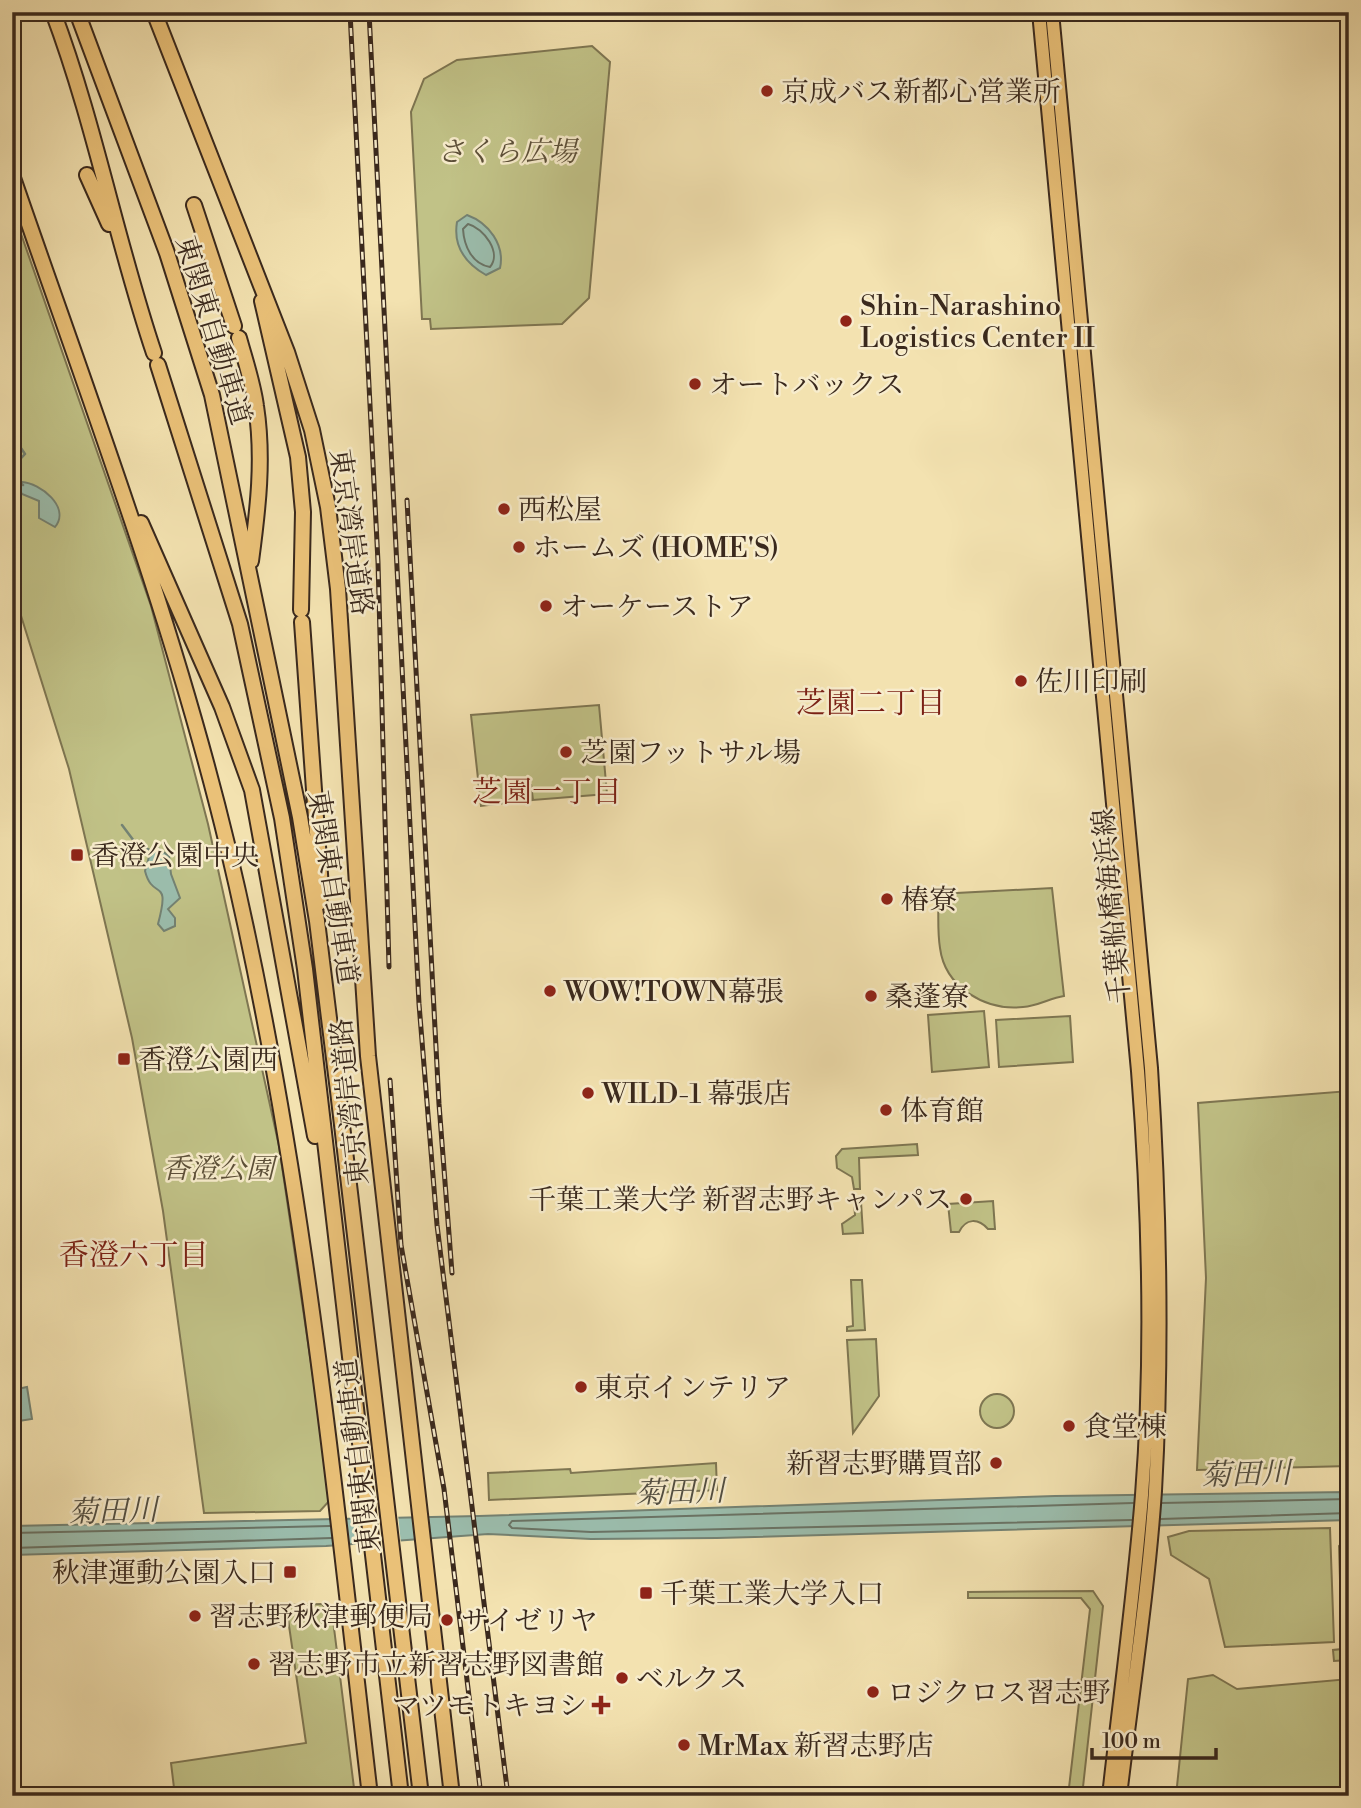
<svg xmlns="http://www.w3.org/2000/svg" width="1361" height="1808" font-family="'Libre Bodoni','Noto Serif JP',serif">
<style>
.green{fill:#c1c287;stroke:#7e7652;stroke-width:2}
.water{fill:#9bbdad;stroke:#748273;stroke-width:2}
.pier{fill:#f3e2b0}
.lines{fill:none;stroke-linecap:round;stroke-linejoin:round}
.shore{stroke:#6a7365;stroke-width:2}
.stream{stroke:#748273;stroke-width:2.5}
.primary-casing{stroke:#3a291d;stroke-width:16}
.highway-casing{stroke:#3a291d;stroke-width:18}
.primary{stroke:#eac178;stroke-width:12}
.highway{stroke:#eac178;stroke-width:14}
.rail-casing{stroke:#3a291d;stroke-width:5}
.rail{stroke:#f7eccc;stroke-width:2.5;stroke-dasharray:8;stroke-linecap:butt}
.poi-dot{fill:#8f2418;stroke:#f7eccc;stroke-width:2.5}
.labels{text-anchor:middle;stroke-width:5;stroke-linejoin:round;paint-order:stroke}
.poi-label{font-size:28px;fill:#3a291d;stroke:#f7eccc;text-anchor:start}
.park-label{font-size:28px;font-style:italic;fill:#5c4f38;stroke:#f7eccc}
.street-label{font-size:28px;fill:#3a291d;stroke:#f7eccc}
.neighbourhood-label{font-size:30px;fill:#7a1f14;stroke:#f7eccc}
.water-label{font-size:30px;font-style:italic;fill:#524e41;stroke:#f7eccc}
</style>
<rect width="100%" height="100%" fill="#f3e2b0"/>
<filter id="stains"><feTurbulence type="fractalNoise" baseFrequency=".00286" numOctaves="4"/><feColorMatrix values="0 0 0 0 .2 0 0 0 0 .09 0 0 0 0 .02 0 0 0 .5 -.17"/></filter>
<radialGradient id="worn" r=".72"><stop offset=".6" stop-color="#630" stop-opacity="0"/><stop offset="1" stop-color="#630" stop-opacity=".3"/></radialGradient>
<path class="green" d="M592,46L610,62L589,298L562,324L431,329L430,319H422L411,112L424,79L457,60Z
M12,208L151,606L208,824L279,1146L331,1499L320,1511L204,1513L163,1211L132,1038L69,769L12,587Z
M599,705L607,794L533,800L531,784L532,800L481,806L471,715Z
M1052,888L1064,996C1050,998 1038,1006 1023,1007C985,1011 945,987 940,948C937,930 939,911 938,894Z
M984,1011L989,1067L932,1072L928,1015Z
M1070,1016L1073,1062L999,1067L996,1020Z
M1349,1091V1466L1197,1470L1206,1278L1198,1103Z
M917,1144L918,1155L859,1158L860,1189H854L852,1177L837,1168L836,1156L842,1149Z
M993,1201L995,1229H988C978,1218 966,1218 959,1232H951L948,1204Z
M861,1202L863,1233L843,1234L842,1224L855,1215L854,1203Z
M851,1280H862L865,1330L847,1331V1327L853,1326Z
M876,1339L879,1396L853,1433L847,1340Z
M980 1411a17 17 0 1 1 34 0a17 17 0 1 1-34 0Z
M716,1463L717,1490L489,1500L488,1473L570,1469L571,1473Z
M1330,1528L1334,1642L1225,1647L1209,1579L1171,1555L1168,1537L1189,1531Z
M1349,1538V1660L1334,1661L1333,1650L1342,1649L1339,1546Z
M1093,1591L1103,1606L1082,1796H1068L1090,1609L1081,1598H968V1592Z
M322,1604L333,1620L355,1796H175L171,1763L306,1743L286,1605Z
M1213,1675L1237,1689L1349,1679V1796H1176L1188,1679Z"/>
<path class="water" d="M467,215C489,223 505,245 500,268L486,275C465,263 453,246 457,222Z
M22,482C40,483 71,507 55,527L39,518V501L22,494L19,489Z
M158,848L169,856L171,874L180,898L168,909L175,918V926L164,931L158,924C171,875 153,902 145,871L149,857Z
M27,1387L32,1419L12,1422V1390Z
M1349,1492V1520L717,1538L591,1539L488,1534L326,1546L12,1555V1526L479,1516L1055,1496Z"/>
<path class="pier" d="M398,1514L401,1544L361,1547L358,1515Z"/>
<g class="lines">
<path class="shore" d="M468,224C484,228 502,253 490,267C472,264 464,246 463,229Z
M1162,1503L1349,1499
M1161,1519L1349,1513
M1132,1520L591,1532L512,1528L509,1525L512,1521L1133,1503
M12,1533L330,1526
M12,1548L332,1538"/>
<path class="stream" d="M12,435L25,454L12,468
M12,477L23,485
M122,825L134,841L153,852"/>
<g class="primary-casing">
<path id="primary" d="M1039,12L1138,1071C1149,1212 1153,1354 1142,1495C1134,1596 1120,1696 1109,1796
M1052,12L1151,1068C1160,1209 1163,1349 1155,1491C1148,1593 1132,1694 1120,1796"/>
</g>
<g class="highway-casing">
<path id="highway" d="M53,12C95,124 116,240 154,353
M77,12L167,253L212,395L300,817L317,921L338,1091L421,1796
M154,12L287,352L312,430L328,507L338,589L368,1056L452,1796
M12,175C88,396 172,616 227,844C302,1157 333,1477 370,1796
M87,175L109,224
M194,205L234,326
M262,301L298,457L303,512L301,610
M239,338C245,360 253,383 256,406C264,458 258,509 251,561
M158,365L240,624L282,818L305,969L401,1796
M141,523L222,707L252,790L315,1136
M302,622L321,888L319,903"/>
</g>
<use href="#primary" class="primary"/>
<use href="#highway" class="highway"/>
<g class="rail-casing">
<path id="rail" d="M350,12L378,562L389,967
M369,12L419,1004L437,1225L508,1796
M407,500L439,1104L452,1273
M390,1080L401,1245L444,1489L481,1796"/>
</g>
<use href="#rail" class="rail"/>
</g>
<g class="poi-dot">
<circle cx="767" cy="91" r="7"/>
<circle cx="846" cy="321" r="7"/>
<circle cx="695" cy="384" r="7"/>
<circle cx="504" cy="509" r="7"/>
<circle cx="519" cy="547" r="7"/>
<circle cx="546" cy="606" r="7"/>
<circle cx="1021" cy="681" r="7"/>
<circle cx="566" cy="752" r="7"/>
<rect x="70" y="848" width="14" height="14" rx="3.5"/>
<circle cx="887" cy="899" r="7"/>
<circle cx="550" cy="991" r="7"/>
<circle cx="871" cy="996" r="7"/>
<rect x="117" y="1052" width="14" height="14" rx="3.5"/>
<circle cx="588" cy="1093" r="7"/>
<circle cx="886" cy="1110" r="7"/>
<circle cx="966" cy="1199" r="7"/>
<circle cx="581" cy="1387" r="7"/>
<circle cx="1069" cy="1426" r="7"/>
<circle cx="996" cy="1463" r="7"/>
<rect x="283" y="1565" width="14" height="14" rx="3.5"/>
<rect x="639" y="1586" width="14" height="14" rx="3.5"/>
<circle cx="195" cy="1616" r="7"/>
<circle cx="447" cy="1620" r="7"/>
<circle cx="254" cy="1664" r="7"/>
<circle cx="622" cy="1678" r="7"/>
<circle cx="873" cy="1692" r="7"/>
<path d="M597.5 1694.5h7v7h7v7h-7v7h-7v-7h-7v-7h7z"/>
<circle cx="684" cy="1745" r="7"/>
</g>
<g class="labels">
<g class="poi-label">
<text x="781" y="101">京成バス新都心営業所</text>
<text x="860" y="315">Shin-Narashino<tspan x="860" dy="32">Logistics Center II</tspan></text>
<text x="709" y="394">オートバックス</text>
<text x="518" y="519">西松屋</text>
<text x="533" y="557">ホームズ (HOME'S)</text>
<text x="560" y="616">オーケーストア</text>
<text x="1035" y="691">佐川印刷</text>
<text x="580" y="762">芝園フットサル場</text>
<text x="91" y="865">香澄公園中央</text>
<text x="901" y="909">椿寮</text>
<text x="564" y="1001">WOW!TOWN幕張</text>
<text x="885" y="1006">桑蓬寮</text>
<text x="138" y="1069">香澄公園西</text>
<text x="602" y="1103">WILD-1 幕張店</text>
<text x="900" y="1120">体育館</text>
<text x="952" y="1209" text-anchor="end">千葉工業大学 新習志野キャンパス</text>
<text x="595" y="1397">東京インテリア</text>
<text x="1083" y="1436">食堂棟</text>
<text x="982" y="1473" text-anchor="end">新習志野購買部</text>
<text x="276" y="1582" text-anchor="end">秋津運動公園入口</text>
<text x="660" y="1603">千葉工業大学入口</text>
<text x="209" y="1626">習志野秋津郵便局</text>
<text x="461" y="1630">サイゼリヤ</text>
<text x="268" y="1674">習志野市立新習志野図書館</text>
<text x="636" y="1688">ベルクス</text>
<text x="887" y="1702">ロジクロス習志野</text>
<text x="587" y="1715" text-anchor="end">マツモトキヨシ</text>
<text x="698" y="1755">MrMax 新習志野店</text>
</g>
<g class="park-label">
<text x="507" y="161">さくら広場</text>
<text x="218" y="1178">香澄公園</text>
</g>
<g class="street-label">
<text transform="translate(214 330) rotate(73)" y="10">東関東自動車道</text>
<text transform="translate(352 532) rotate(82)" y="10">東京湾岸道路</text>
<text transform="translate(334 887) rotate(81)" y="10">東関東自動車道</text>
<text transform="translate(1111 906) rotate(-95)" y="10">千葉船橋海浜線</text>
<text transform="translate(349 1102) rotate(-96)" y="10">東京湾岸道路</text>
<text transform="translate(357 1456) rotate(-97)" y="10">東関東自動車道</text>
</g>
<g class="neighbourhood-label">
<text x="871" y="713">芝園二丁目</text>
<text x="547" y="802">芝園一丁目</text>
<text x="134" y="1265">香澄六丁目</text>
</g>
<g class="water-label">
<text transform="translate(1246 1474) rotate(-2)" y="10">菊田川</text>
<text transform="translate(680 1492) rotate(-2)" y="10">菊田川</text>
<text transform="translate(113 1511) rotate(-2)" y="10">菊田川</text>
</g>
</g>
<rect width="1361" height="1808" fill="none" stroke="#f3e2b0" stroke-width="42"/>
<rect x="14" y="14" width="1333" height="1780" fill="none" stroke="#3a291d" stroke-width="3.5"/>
<rect x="21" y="21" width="1319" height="1766" fill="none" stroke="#3a291d" stroke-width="2"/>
<path d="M1092 1748v10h124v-10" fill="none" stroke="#3a291d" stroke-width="3.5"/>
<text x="1102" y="1748" font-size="21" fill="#3a291d" stroke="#f7eccc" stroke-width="5" paint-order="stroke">100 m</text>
<rect width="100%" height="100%" filter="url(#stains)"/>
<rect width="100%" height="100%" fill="url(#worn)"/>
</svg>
